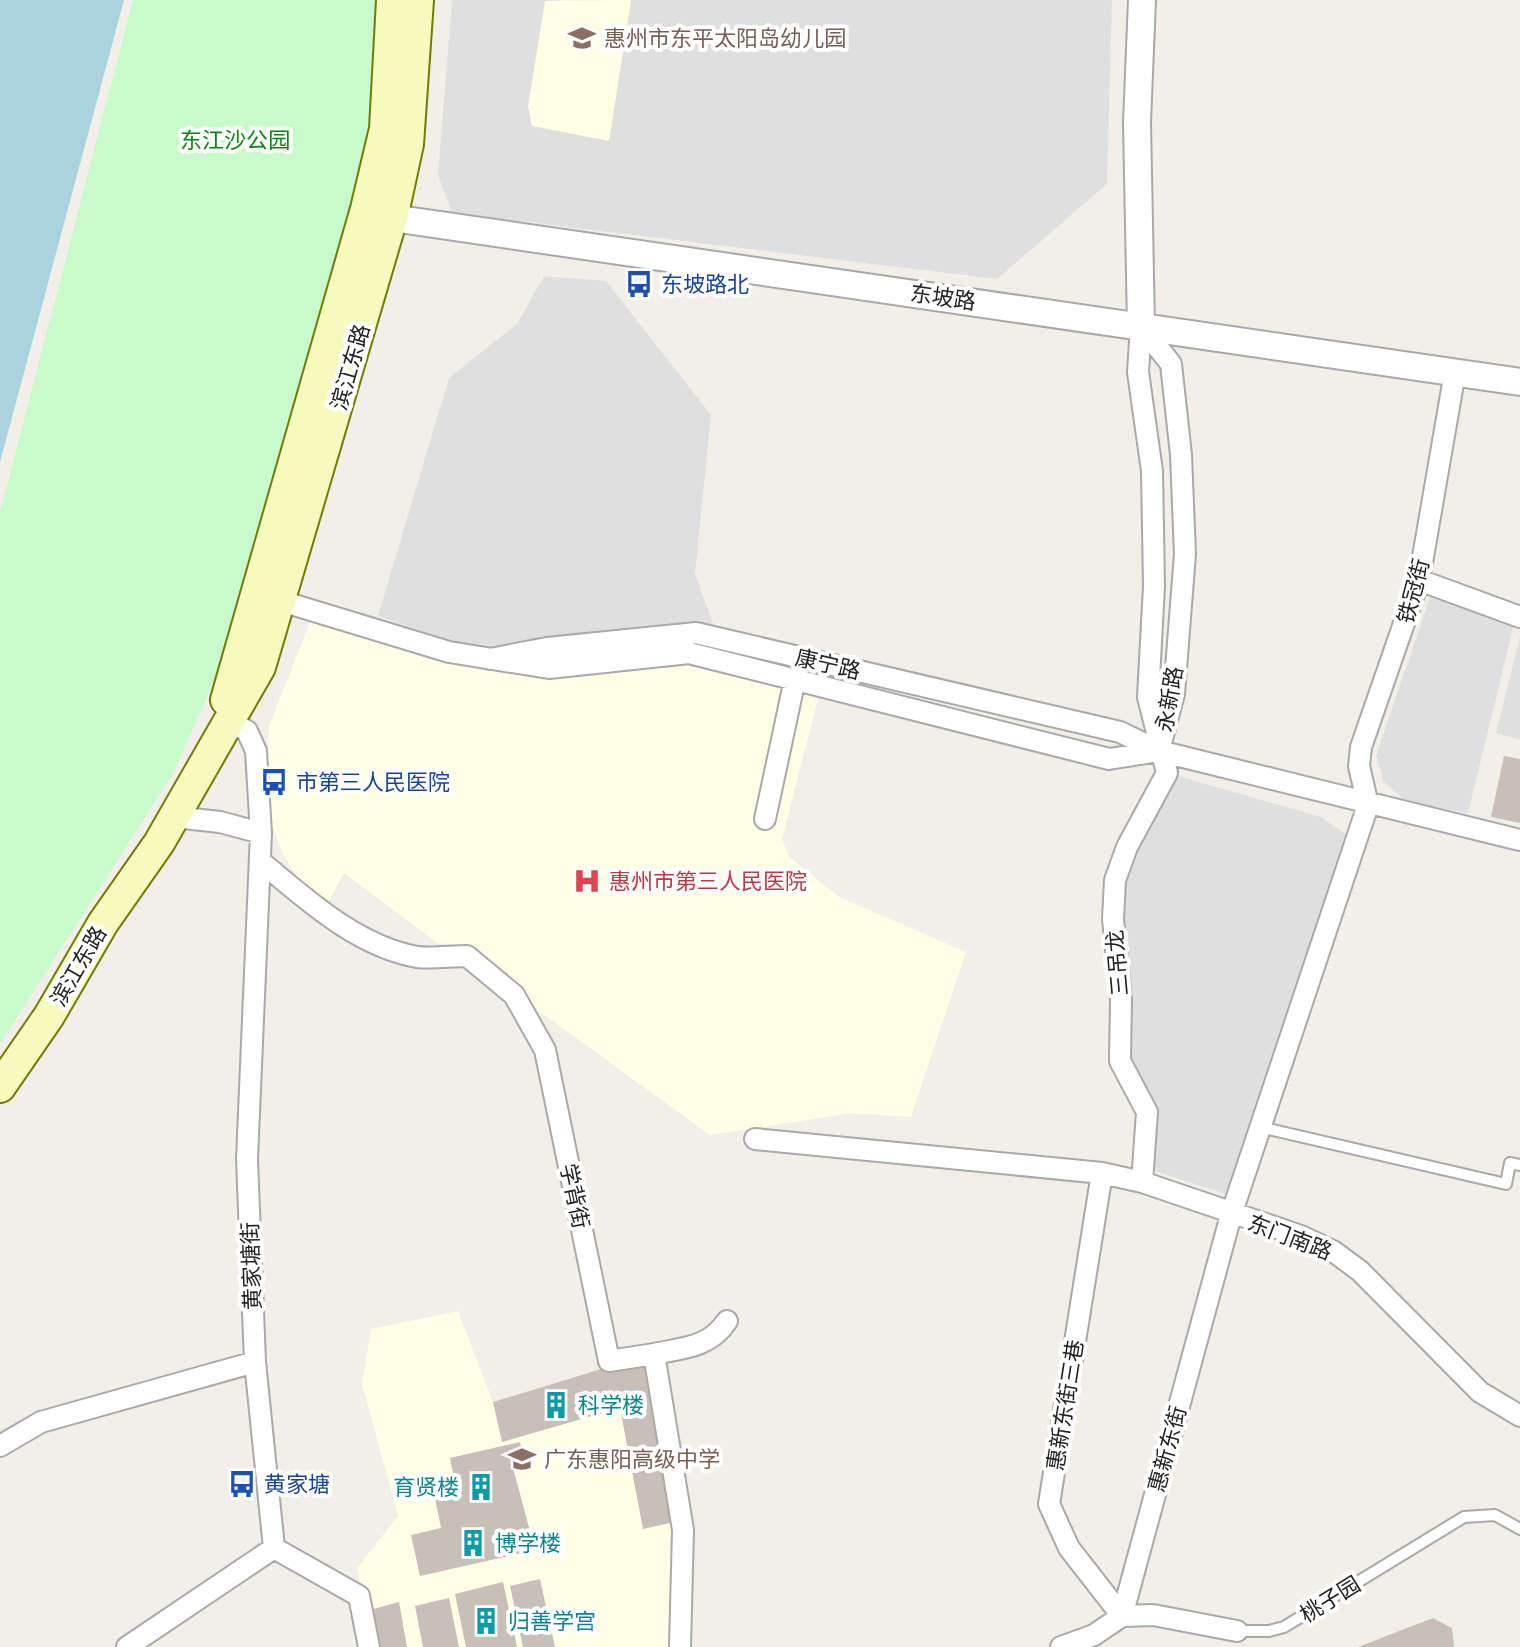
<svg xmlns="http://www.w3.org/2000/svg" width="1520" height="1647" font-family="Manrope,'Noto Sans SC',sans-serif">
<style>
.residential{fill:#e0dfdf}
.education{fill:#ffffe5}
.park{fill:#c8facc}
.water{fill:#aad3df}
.building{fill:#c7bfb8}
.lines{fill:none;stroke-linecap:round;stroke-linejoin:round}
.service-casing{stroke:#a9a9a9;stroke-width:14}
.minor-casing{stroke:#a9a9a9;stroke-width:24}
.tertiary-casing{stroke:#a9a9a9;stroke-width:30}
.secondary-casing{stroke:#707d05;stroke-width:34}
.service{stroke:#fff;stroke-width:10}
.minor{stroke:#fff;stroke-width:20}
.tertiary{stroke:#fff;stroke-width:26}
.secondary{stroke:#f7fabf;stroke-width:30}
.labels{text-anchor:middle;stroke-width:8;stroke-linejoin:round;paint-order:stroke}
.education-label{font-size:22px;fill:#785e54;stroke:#fff;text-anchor:start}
.park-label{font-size:22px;fill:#0c8416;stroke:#fff}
.transit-label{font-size:22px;fill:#164399;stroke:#fff;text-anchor:start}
.street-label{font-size:22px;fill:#222;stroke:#fff}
.health-label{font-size:22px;fill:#be3a42;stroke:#fff;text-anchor:start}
.culture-label{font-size:22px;fill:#0d838f;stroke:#fff;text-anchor:start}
</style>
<rect width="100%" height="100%" fill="#f2efe9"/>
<path class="residential" d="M452,0H562L545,1L609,140L631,0H1112L1107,184L997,279L452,213L438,175Z
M544,276L606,281L711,415L695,573L713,624L500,646L454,642L378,616L449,378L517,324Z
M1431,594L1514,624L1468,813L1406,801L1384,782L1376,756Z
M1520,636V740L1496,733Z
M1174,775L1321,817L1350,837L1229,1195L1152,1170L1125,1060L1121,884L1131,855Z"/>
<path class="education" d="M631,0L609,141L532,126L528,107L545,1Z
M310,622L451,664L541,677L688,666L818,698L782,839L789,857L839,897L966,952L911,1117L852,1113L710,1135L532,1006L466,946L437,943L344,873L326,906L304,889L282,852L266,810L269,726Z
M458,1311L493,1402L611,1366L674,1522L671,1647H373L357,1568L398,1516L362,1384L371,1329Z"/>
<path class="park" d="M133,0H382L376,135L219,669L174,772L0,1044V512Z"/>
<path class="water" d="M0,0H124L0,462Z"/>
<path class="building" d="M1504,756L1520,759V823L1491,817Z
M644,1362L674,1522L643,1529L620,1408L502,1442L493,1402L611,1366Z
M520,1442L525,1461L512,1464L535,1550L420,1576L411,1535L441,1528L433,1489L455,1485L450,1458Z
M540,1579L555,1647H523L510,1586Z
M503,1582L517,1647H466L455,1594Z
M449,1598L459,1647H423L415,1606Z
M399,1602L407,1647H373L366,1611Z
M1433,1618L1452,1628L1454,1647H1358Z"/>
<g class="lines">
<g class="service-casing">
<path id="service" d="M1260,1127L1506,1184L1510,1163L1520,1165
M1237,1631H1269L1284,1627L1464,1517L1495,1515L1520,1529"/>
</g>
<g class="minor-casing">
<path id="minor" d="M1141,326L1138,372L1152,471L1154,586L1148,697L1167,773L1127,847L1115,880L1113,919L1121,1000L1120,1061L1147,1112L1142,1182
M1141,326L1171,364L1181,455L1185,554L1174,694L1160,747
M1419,580L1520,617
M281,601L449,652L549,668L689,653L1109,759L1159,751
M490,659L547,648L696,633L1120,732L1159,751L1520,840
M229,721L247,731L256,751L261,833L247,1159L255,1362L274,1548
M174,817L220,822L261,833
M765,819L795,679
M260,861C306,899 356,946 417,957C432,959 451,956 467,956L514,995L545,1050L609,1361L654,1354L683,1530L680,1647
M755,1139L1102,1173L1142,1182L1301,1236L1333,1251L1360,1271L1480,1392L1520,1416
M1102,1173L1049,1504L1069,1548L1122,1616L1153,1615L1237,1631
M654,1354C684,1348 710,1347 727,1321
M0,1446L41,1422L255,1362
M274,1548L359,1596L369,1647
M127,1647L274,1548
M1061,1647L1094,1635L1122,1616L1231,1215L1368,805L1359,766L1361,747L1419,580L1455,372"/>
</g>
<g class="tertiary-casing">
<path id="tertiary" d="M373,212L392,218L1520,382
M1141,326L1137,122L1142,0"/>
</g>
<g class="secondary-casing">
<path id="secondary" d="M226,700L366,209L385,129L392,0
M0,1087L49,1016L103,923L159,843L260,667L392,218L408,144L418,0"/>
</g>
<use href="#service" class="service"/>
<use href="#minor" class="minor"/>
<use href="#tertiary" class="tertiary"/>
<use href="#secondary" class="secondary"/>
</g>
<defs>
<g id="school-bare" transform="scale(2.16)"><path d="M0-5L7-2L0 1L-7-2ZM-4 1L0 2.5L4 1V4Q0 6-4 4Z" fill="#8d6e63" stroke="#fff" stroke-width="2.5" paint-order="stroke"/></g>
<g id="bus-bare" transform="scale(2.16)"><path d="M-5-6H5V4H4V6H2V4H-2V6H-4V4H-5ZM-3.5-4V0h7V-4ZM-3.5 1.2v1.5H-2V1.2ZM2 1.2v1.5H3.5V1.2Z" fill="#1a4fb4" stroke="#fff" stroke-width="2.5" paint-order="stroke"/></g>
<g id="hospital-bare" transform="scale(2.16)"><path d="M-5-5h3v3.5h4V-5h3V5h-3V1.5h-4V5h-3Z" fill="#e0444e" stroke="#fff" stroke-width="2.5" paint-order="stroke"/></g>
<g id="building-bare" transform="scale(2.16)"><path d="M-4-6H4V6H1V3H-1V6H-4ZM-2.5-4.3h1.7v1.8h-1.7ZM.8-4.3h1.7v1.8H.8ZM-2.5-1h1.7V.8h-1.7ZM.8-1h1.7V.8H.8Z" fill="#0f9aa8" stroke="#fff" stroke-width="2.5" paint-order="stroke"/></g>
</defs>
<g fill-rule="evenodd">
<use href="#school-bare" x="582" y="38"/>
<use href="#bus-bare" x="639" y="284"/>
<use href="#bus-bare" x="274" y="782"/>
<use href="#hospital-bare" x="587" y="881"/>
<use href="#building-bare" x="556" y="1405"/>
<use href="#school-bare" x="522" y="1459"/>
<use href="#bus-bare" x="242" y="1484"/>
<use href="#building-bare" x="481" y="1487"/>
<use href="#building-bare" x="473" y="1543"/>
<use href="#building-bare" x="486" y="1621"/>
</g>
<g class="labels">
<g class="education-label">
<text x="604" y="46">惠州市东平太阳岛幼儿园</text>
<text x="544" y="1467">广东惠阳高级中学</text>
</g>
<g class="park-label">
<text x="235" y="148">东江沙公园</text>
</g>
<g class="transit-label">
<text x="661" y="292">东坡路北</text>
<text x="296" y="790">市第三人民医院</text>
<text x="264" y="1492">黄家塘</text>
</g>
<g class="street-label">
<text transform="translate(943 297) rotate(8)" y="8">东坡路</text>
<text transform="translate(350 367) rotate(-74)" y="8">滨江东路</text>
<text transform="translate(1413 591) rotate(-75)" y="8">铁冠街</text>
<text transform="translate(828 664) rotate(13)" y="8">康宁路</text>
<text transform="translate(1169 699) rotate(-80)" y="8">永新路</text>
<text transform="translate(1117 963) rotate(-95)" y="8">三吊龙</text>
<text transform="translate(78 966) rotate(-60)" y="8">滨江东路</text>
<text transform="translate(575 1196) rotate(78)" y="8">学背街</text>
<text transform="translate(1290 1237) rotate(21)" y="8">东门南路</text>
<text transform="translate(251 1266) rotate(-92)" y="8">黄家塘街</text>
<text transform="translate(1065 1405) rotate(-81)" y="8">惠新东街三巷</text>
<text transform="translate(1167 1449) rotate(-75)" y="8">惠新东街</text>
<text transform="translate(1330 1599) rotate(-32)" y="8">桃子园</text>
</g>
<g class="health-label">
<text x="609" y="889">惠州市第三人民医院</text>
</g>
<g class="culture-label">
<text x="578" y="1413">科学楼</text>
<text x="459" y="1495" text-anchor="end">育贤楼</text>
<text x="495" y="1551">博学楼</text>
<text x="508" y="1629">归善学宫</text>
</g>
</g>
</svg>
